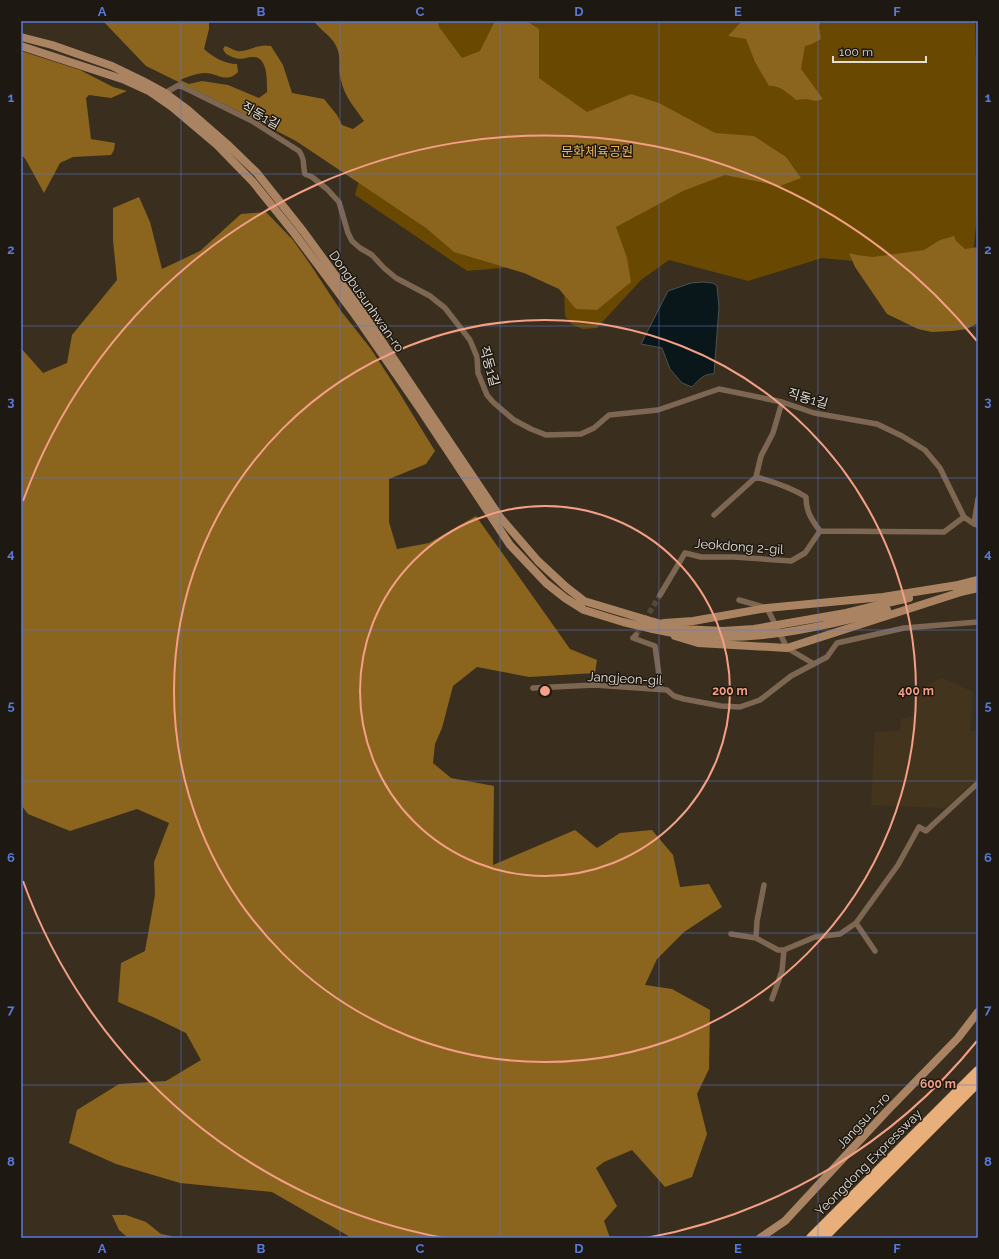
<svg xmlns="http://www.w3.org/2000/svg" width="999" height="1259" font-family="Raleway,'Noto Sans KR',sans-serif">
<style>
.built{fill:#43351d}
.green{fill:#694802}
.forest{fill:#8b641e}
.water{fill:#0a171a;stroke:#4b5251}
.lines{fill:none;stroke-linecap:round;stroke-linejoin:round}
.street-tunnel{stroke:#534939;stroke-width:5.5;stroke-dasharray:5.5 3;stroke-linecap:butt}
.street{stroke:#7e6752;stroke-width:5.5}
.secondary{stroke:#aa8462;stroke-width:8}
.highway{stroke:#e9af7a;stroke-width:10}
.secondary-bridge{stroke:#aa8462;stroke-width:8}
.grid{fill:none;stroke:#5879d6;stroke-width:1;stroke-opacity:0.55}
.ring{fill:none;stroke:#f49f86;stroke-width:2}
.labels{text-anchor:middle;stroke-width:3;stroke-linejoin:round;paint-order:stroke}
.street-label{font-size:13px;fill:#e3dcd2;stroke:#1d1811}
.park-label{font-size:13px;fill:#edb558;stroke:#1d1811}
.centre{fill:#f49f86;stroke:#1d1811;stroke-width:2}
.ring-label{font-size:12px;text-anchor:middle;font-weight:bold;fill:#f49f86;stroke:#1d1811;stroke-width:3;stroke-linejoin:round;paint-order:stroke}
.neatline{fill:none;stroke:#5879d6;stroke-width:1.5}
.grid-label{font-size:13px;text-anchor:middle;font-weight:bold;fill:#5879d6}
</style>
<rect width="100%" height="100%" fill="#3a2f1e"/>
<path class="built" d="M942,678L973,692L970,731H978V778L945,808L871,805L875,732L900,731L901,719L912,716L916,691Z"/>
<path class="green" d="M402,21H975L977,102L978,205L971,276L978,317L853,261L822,258L748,281L669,260L641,280L597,328L583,329L571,324L565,316L564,288L525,266L467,271L355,195Z"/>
<path class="forest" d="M103,21H209V29L204,49C213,57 224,64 237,64L238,72C226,84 218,73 205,73C197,73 187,77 180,80L189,84L202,81L228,85L259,98L267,92C267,81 268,58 254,57C244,57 243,61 232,57C228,55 225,54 223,49L225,46C229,47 233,50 237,51C247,53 257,43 271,46L283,65L292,93L324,99L337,115L342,125L353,129L364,121C355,108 344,96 341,80C337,67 343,58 335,44C331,36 319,29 314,21H438L439,27L462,58L480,51L495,21H526L539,29V78L587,112L631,94L659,103L715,133L754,136L786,157L801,178L780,186L725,175L683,191L616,227L627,258L631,282L597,310L576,309L559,289L524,273L454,252L426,228L296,141L240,112L146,66Z
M742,21H821L819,26L821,39L812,44L805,46L801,69L823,99L816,101L806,99L796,100C788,93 780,85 769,86L755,62L746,39L728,36Z
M21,51L80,70L113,87L127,91L111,98L89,95L86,98L91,139L115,143L114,150L111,155L73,157L60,163L44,193L26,160L21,154Z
M139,197L150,222L162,269L200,251L241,214L266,212L293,240L310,264L341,311L371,349L397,389L435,451L426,464L389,479V522L397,549L429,543L476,516L570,649L597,660L595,673L529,677L477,667L453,686L442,728L435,744L433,763L451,778L494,786L493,865L575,830L597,848L620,833L652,830L673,855L680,887L709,884L722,907L684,932L657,959L645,985L672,989L710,1010L709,1069L697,1094L707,1134L692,1177L665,1187L632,1150L604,1162L596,1168L617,1206L604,1221L610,1238H352L272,1192L180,1183L116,1164L69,1143L77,1110L119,1084L166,1081L201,1060L186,1033L153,1017L118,1002L121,963L145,951L155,895L154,862L169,823L137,809L70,831L28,814L21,805V348L43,373L67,363L72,335L117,280L113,240V208Z
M954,236L956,241L965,249L978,247V323L967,329L952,331L932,332L918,329L887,314L855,267L849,253L857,255L873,257L924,250L940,240Z
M112,1215H126L146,1222L161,1234L181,1238H128L119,1230Z"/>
<path class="water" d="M703,282L713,283L717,286L719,307L714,374C705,373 698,380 692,387L682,383L670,369L662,348L641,344L668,291L691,283Z"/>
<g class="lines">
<path class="street-tunnel" d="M636,635L660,595"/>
<path class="street" d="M165,93L179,85L252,121L299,151C306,161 302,163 305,174L312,177L327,189L339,202L348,233L352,241L360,248L372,255L384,268L396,278L430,296L445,308L470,340L477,357L478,373L487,395L493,402L514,420L531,429L546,435L581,434L594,428L609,415L658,410L719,389L782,402L814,413L877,424L902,436L925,450L940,468L964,517L974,524L978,525
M756,477C774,482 790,487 806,497C806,511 811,519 820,531
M714,515L756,477L761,456L773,433L782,402
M974,524L978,499
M660,595L685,553L701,557H734L791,561L805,553L820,531L944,532L964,517
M739,600L767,608L787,648L814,664
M636,635L633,638L655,646L661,690
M533,688L594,685L667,690L674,696L684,699L721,706L740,707L760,700L791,676L827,657L837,643L904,628L978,622
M856,923L875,951
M731,934L756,938L778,950H784L815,937L840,934L856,923L898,865L919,827L926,831L978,783
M756,938L757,921L764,885
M772,999L782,971L784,950"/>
<path class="secondary" d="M21,37L52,45L112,66L143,81L165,93L188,110L227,144L257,173L303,231L363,313L500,517L538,561L566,587L584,601L654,622
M21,46L125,80L149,91L172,107L217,145L253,182L294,233L353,312L420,409L510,545L546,583L565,598L584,610L623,622L653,629
M954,586L978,580
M956,593L978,588
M887,603L909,598
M664,623L693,621L767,608L883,597L958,585
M675,636L698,643L787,648L961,592
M760,1238L785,1221L886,1112L958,1038L978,1012"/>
<path class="highway" d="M811,1238L978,1071
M823,1238L978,1082"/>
<path class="secondary-bridge" d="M654,622L681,629L723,631L754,629L846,613L887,603
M653,629C735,648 808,630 887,610"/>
</g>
<path class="grid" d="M181,21V1238M340,21V1238M500,21V1238M659,21V1238M818,21V1238M21,174H978M21,326H978M21,478H978M21,630H978M21,781H978M21,933H978M21,1085H978"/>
<g class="ring">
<circle cx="545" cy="691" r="185"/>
<circle cx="545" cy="691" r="371"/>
<path d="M977 1041A556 556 0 0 1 646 1238M444 1238A556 556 0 0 1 23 881M23 501A556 556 0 0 1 977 341"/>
</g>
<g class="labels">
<g class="street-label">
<text transform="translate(261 115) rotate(30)" y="5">직동1길</text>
<text transform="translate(367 301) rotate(55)" y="5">Dongbusunhwan-ro</text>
<text transform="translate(490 366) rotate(74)" y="5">직동1길</text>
<text transform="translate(808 398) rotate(16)" y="5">직동1길</text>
<text transform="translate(739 546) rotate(4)" y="5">Jeokdong 2-gil</text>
<text transform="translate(625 678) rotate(3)" y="5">Jangjeon-gil</text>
<text transform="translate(863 1120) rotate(-47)" y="5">Jangsu 2-ro</text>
<text transform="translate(868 1162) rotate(-45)" y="5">Yeongdong Expressway</text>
</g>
<g class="park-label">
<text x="597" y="156">문화체육공원</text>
</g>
</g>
<circle cx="545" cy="691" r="6" class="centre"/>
<g class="ring-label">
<text x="730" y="695">200 m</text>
<text x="916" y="695">400 m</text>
<text x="938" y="1088">600 m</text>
</g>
<rect width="999" height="1259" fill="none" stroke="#1d1811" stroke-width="44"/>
<path d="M833 56v6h93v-6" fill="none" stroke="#e3dcd2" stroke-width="2"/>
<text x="839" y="56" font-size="12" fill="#e3dcd2" stroke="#1d1811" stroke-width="3" paint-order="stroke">100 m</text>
<rect x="22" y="22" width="955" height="1215" class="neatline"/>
<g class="grid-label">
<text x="102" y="16">A</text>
<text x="261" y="16">B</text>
<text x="420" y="16">C</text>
<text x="579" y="16">D</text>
<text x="738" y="16">E</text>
<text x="897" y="16">F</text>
<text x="11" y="102">1</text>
<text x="988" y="102">1</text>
<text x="11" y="254">2</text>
<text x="988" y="254">2</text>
<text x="11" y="406">3</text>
<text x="988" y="406">3</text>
<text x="11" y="558">4</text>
<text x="988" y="558">4</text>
<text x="11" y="710">5</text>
<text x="988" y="710">5</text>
<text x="11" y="862">6</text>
<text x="988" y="862">6</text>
<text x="11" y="1014">7</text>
<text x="988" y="1014">7</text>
<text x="11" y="1166">8</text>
<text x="988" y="1166">8</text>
<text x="102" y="1253">A</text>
<text x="261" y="1253">B</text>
<text x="420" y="1253">C</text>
<text x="579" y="1253">D</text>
<text x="738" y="1253">E</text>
<text x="897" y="1253">F</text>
</g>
</svg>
